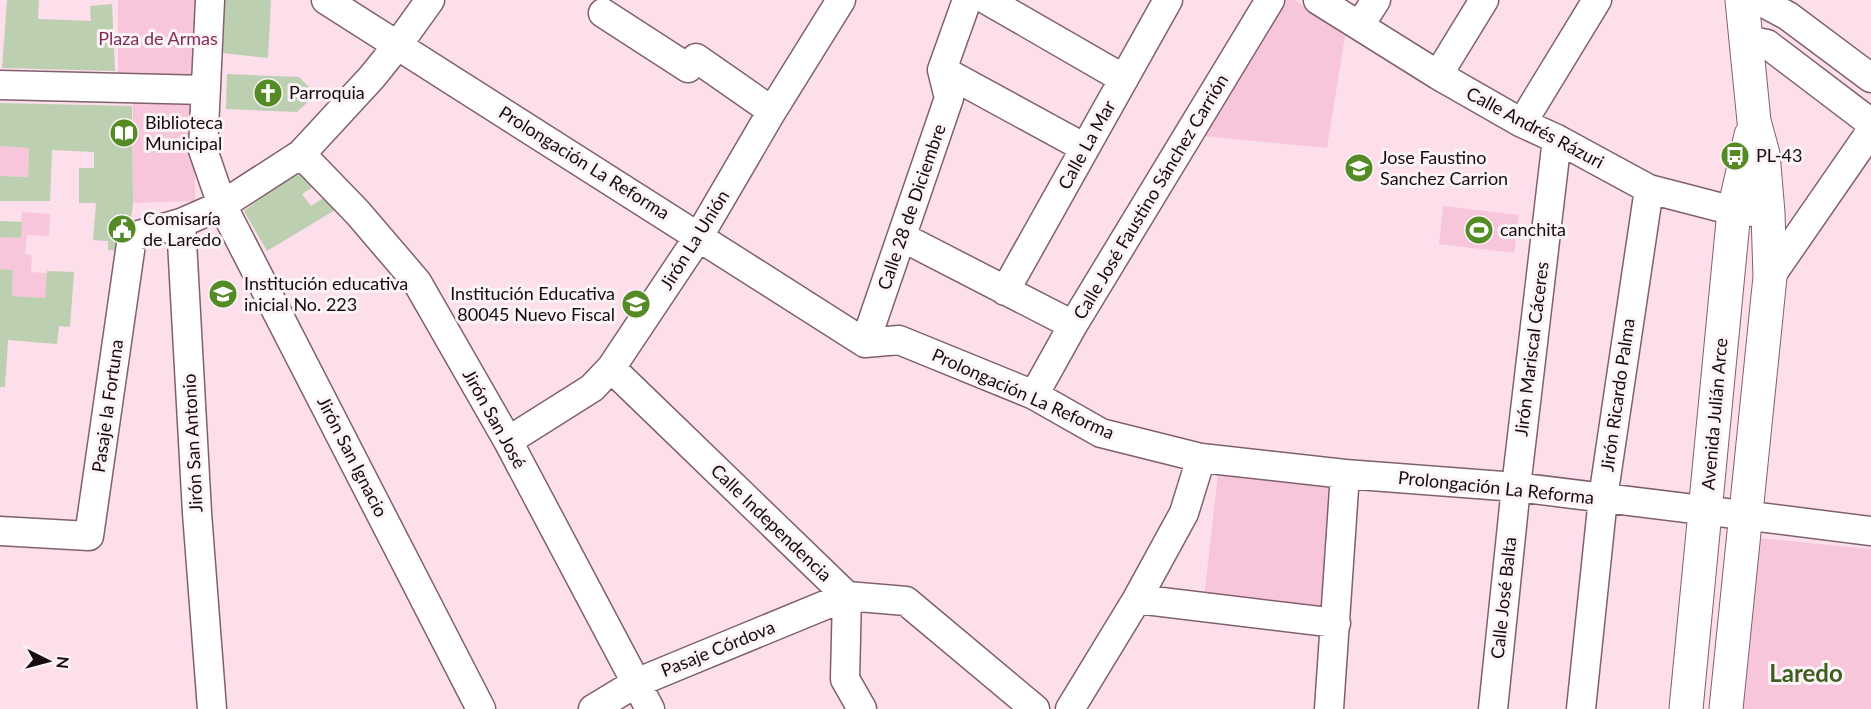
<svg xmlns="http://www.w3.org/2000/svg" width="1871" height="709" font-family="Lato,sans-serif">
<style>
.green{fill:#f8c6db}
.building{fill:#bccfb0}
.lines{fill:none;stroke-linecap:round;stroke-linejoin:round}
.minor-casing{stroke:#81606e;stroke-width:31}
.major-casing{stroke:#81606e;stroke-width:35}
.minor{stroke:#fff;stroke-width:28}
.major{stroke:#fff;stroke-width:33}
.labels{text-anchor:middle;stroke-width:6;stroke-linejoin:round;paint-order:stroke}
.park-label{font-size:18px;fill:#7f2d58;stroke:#fbf3f6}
.poi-label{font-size:18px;fill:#170b11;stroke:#fbf3f6;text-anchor:start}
.street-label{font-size:18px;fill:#170b11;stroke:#fbf3f6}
.district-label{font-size:24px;font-weight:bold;fill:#3d5f20;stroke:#fbf3f6}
</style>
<rect width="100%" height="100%" fill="#fddeeb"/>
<path class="green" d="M118,0H200L193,80L118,78Z
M1285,0H1295L1345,36L1327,148L1204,136Z
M133,96L194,97L195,201L133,203Z
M0,146L29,148L28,177L0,176Z
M1443,206L1519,215L1514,253L1439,244Z
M22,212L50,214L49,236L27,235L25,254L32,255L31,272L47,273L45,298L12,296L13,270L0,269V237L20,238Z
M1218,474L1337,488L1324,611L1204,598Z
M1757,538L1871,549V709H1740Z"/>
<path class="building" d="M7,0H39L38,19L91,21L90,6L112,4L115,71L2,68Z
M225,0H271L268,58L223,53Z
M227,74L299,77L309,87L310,100L297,112L226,109Z
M0,103L132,106L133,203L127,251L108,250V241L93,240L96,203H79V168H94V152L52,150L50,201H0V176L28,177L29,148L0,146Z
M302,167L318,184L302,194L311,206L328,195L340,207L267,251L244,211Z
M0,221L22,222L21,238L0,237Z
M0,269L13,270L12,296L45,298L47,271L74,272L70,327L59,326L57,344L8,340L5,387H0Z"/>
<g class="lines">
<g class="minor-casing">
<path id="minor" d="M210,0L203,150L222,205L481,709
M326,0L865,343L899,340L1034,395L1101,433L1201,458L1345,474L1516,487L1871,531
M987,0L1124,79
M1318,0L1438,75L1522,123L1557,139L1649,189L1734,211L1757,212
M1758,0L1788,16L1871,78
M603,13L688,68L696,58L772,111
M1360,25L1376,0
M1746,40L1767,44L1871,123
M942,70L1085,148
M942,70L967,0
M1438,75L1484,0
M0,85L206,90
M1522,123L1597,0
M301,154L358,213L417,282L508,441L650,709
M181,223L197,513L212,709
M902,237L1073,325
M1770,277L1871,131
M1005,291L1168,0
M865,343L949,98L942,70
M611,368L847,596L845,679L862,709
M1034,395L1073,325L1270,0
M508,441L592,388L611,368L699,236L772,111L841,0
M0,531L89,536L132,237L181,223L222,205L301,154L372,77L397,46L430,0
M1137,599L1336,623
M593,709L636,683L847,596L906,601L1035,709
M1070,709L1137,599L1184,513L1201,458
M1329,709L1345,474
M1493,709L1516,487L1557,139
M1581,709L1603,498L1649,189"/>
</g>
<g class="major-casing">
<path id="major" d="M1686,709L1734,211L1751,135
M1726,709L1770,277L1768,213L1763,154L1754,121L1742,0"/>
</g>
<use href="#minor" class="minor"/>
<use href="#major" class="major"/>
</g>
<defs>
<g id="church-disc" transform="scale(1.5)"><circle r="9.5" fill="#558b24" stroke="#fbf3f6"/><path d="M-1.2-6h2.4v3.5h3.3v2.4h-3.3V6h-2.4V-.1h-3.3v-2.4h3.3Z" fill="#fff"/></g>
<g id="library-disc" transform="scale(1.5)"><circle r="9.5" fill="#558b24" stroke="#fbf3f6"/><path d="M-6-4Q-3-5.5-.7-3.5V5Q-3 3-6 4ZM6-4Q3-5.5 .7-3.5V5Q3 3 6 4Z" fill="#fff"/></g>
<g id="bus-disc" transform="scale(1.5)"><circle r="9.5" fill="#558b24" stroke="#fbf3f6"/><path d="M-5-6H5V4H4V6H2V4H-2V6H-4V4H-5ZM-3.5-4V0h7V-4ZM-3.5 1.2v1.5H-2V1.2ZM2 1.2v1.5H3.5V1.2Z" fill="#fff"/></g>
<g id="school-disc" transform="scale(1.5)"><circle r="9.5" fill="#558b24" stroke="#fbf3f6"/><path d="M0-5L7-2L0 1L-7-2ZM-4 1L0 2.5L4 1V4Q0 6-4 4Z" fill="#fff"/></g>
<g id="civic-disc" transform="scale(1.5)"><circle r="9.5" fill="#558b24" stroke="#fbf3f6"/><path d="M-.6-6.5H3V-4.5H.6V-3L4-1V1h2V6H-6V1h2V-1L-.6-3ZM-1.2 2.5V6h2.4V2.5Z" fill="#fff"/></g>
<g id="stadium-disc" transform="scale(1.5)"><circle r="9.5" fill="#558b24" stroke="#fbf3f6"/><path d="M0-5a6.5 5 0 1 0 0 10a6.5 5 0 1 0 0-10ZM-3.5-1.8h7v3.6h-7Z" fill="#fff"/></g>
</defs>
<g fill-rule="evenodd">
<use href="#church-disc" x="268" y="93"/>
<use href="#library-disc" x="124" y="133"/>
<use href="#bus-disc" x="1735" y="156"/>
<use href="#school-disc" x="1359" y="168"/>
<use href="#civic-disc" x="122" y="229"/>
<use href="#stadium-disc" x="1479" y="230"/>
<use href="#school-disc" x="223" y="294"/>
<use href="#school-disc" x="636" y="304"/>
</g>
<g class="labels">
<g class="park-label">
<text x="158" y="45">Plaza de Armas</text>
</g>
<g class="poi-label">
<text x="289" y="99">Parroquia</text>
<text x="145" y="129">Biblioteca<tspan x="145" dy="21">Municipal</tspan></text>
<text x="1756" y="162">PL-43</text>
<text x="1380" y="164">Jose Faustino<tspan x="1380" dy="21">Sanchez Carrion</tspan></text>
<text x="143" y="225">Comisaría<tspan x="143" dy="21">de Laredo</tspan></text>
<text x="1500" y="236">canchita</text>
<text x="244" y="290">Institución educativa<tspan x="244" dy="21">inicial No. 223</tspan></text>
<text x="615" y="300" text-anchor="end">Institución Educativa<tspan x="615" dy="21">80045 Nuevo Fiscal</tspan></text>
</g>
<g class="street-label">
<text transform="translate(1535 128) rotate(28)" y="6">Calle Andrés Rázuri</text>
<text transform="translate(1087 145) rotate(-61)" y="6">Calle La Mar</text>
<text transform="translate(584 163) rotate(32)" y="6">Prolongación La Reforma</text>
<text transform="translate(1151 197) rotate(-59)" y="6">Calle José Faustino Sánchez Carrión</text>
<text transform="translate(912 207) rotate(-71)" y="6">Calle 28 de Diciembre</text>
<text transform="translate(695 240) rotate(-58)" y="6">Jirón La Unión</text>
<text transform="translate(1532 349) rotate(-83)" y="6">Jirón Mariscal Cáceres</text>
<text transform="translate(1023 394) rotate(24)" y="6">Prolongación La Reforma</text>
<text transform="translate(1618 395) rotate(-82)" y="6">Jirón Ricardo Palma</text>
<text transform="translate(108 406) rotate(-82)" y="6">Pasaje la Fortuna</text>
<text transform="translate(1715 414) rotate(-85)" y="6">Avenida Julián Arce</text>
<text transform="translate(494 419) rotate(61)" y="6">Jirón San José</text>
<text transform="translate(193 443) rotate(-93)" y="6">Jirón San Antonio</text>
<text transform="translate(352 457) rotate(63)" y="6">Jirón San Ignacio</text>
<text transform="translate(1496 488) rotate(6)" y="6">Prolongación La Reforma</text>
<text transform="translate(771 523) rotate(44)" y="6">Calle Independencia</text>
<text transform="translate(1504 598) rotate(-84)" y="6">Calle José Balta</text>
<text transform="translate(718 649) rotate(-22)" y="6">Pasaje Córdova</text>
</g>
<g class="district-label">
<text x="1806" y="682">Laredo</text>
</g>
</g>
<g transform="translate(48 661) rotate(96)" stroke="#fbf3f6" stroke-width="4.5" paint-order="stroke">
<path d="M0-4.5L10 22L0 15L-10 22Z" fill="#170b11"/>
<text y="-9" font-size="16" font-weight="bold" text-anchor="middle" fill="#170b11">N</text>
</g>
</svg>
